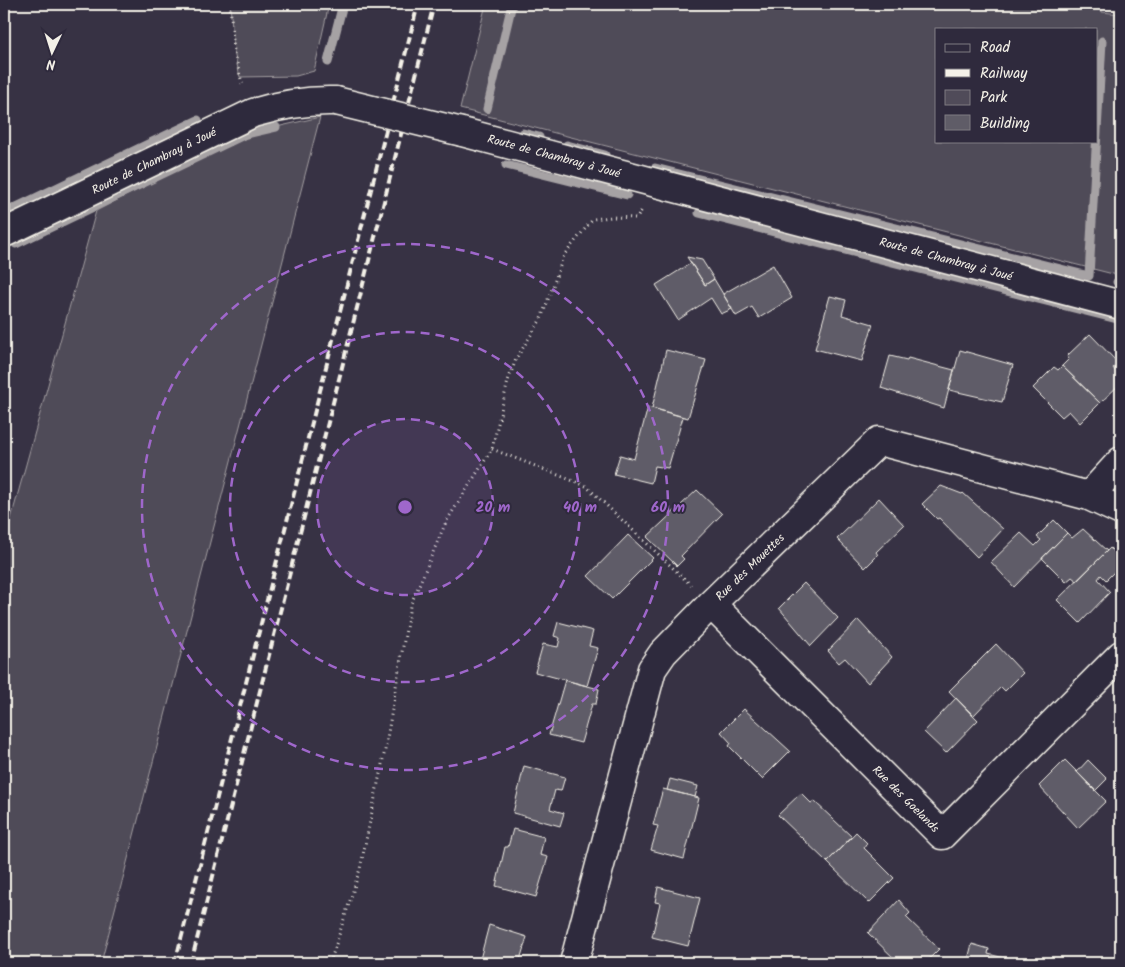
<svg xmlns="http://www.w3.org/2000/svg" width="1125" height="967" font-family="Kalam,sans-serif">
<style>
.green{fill:#504b59;stroke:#a29ea0;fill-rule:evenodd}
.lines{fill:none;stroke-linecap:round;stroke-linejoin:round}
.stream{stroke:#a6a2a4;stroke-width:9}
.building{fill:#5f5c67;stroke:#f4f1e8}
.minor-casing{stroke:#f4f1e8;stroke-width:31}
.path{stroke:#f4f1e8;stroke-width:3;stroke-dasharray:1 4;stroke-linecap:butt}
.minor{stroke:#2f2a3d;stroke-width:28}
.rail{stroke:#f4f1e8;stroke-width:4;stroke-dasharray:8 4;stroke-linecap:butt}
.minor-bridge-casing{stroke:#f4f1e8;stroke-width:31;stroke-linecap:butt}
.minor-bridge{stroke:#2f2a3d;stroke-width:28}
.ring{fill:none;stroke:#9f67cb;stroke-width:2.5;stroke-dasharray:9 6}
.labels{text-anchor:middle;stroke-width:4;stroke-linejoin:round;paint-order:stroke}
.street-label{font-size:12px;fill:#f4f1e8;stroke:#2f2a3d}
.centre{fill:#9f67cb;stroke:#2f2a3d;stroke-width:2.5}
.ring-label{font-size:15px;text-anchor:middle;font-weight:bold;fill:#9f67cb;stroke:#2f2a3d;stroke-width:4;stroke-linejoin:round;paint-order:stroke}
</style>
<rect width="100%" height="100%" fill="#373244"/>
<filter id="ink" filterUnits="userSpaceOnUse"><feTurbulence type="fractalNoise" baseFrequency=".02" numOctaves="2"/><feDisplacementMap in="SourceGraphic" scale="10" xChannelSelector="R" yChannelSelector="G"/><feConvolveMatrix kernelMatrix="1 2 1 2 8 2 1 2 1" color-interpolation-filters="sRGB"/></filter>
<g filter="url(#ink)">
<path class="green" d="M230,4H329L314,71L296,76L240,77L234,52Z
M486,4H1100L1102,12L1121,14V276L460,109ZM936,29H1096V141H936Z
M320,117L101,963H4V544L96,211L246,134Z"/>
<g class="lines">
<path class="stream" d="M328,62L343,4
M487,109L512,4
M523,133L539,137
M567,145L605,155
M506,165L627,195
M655,168L1089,276L1102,41
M4,213L198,120
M699,213L1121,320
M16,244L246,134L276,127
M1117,282L1121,283"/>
</g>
<path class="building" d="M687,257L702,260L714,279L705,285Z
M691,263L705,285L714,279L732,309L721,314L711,298L678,320L656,285Z
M773,265L792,298L759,318L752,307L736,316L723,294Z
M830,296L846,300L842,315L873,324L862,361L815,349Z
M1090,334L1118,363L1113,368L1121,378V383L1100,403L1062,366L1069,359L1067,356Z
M666,350L706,360L688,418L652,408Z
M960,350L1013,365L1002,402L949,390Z
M890,356L907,360L908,358L954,370L944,408L881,388Z
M1062,366L1100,403L1080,423L1069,411L1062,417L1033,388L1054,367L1058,370Z
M648,407L683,417L668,468L655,466L651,483L614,474L620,455L634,459Z
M941,486L962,494L963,493L1003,529L977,557L939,518L937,519L922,504Z
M697,490L722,514L681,556L684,559L677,566L647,537Z
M879,498L904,525L876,552L878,555L865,568L837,539Z
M1054,520L1067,533L1014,587L991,562L1021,533L1035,546L1041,540L1037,537Z
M1083,529L1107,551L1077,581L1072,577L1066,582L1042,558L1067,533L1072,538Z
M628,535L653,558L612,599L588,576Z
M1110,548L1121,558V565L1106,580L1101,575L1098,579L1110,592L1080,623L1057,600Z
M804,583L838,618L811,646L779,608Z
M858,620L892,657L868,683L845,658L839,663L828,651Z
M558,622L593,631L589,646L598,648L587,686L535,672L543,644L558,647L560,638L554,636Z
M996,644L1023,673L1005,691L1001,687L973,716L949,691Z
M565,680L599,689L596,704H592L581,743L549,735Z
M956,698L978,720L946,753L924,732Z
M744,709L790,751L762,779L729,746L731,743L721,732Z
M1065,760L1106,801L1078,828L1039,786Z
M1088,760L1107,779L1095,791L1077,772Z
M524,766L565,777L561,791L555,790L550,809L564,813L560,826L513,813Z
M670,779L698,786L695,797L667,790Z
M663,789L699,798L684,859L651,850L658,826L653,825Z
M801,793L811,803L814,801L852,837L827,862L778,815Z
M513,829L544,837L540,855L548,857L536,897L496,886L505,847H508Z
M856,832L867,843L864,848L894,878L869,903L827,862Z
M658,887L700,898L688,946L652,937L660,903L655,902Z
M899,900L910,913L906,917L939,949L925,963H899L868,933Z
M489,925L527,937L519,963H479Z
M972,944L989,949L988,954L1025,963H967Z"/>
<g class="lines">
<g class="minor-casing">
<path id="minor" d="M462,132L1121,305
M4,233L253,113C282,104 306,100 336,101
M1089,496L1121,511
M711,604L942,835L1121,655
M574,963L652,669L663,653L711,604L879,441L1089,496L1121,461"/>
</g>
<path class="path" d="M230,4L234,52L243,87
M492,449L586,486L691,585
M603,962L610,963
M330,963L360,869L385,750L410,606L446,522L492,449L508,381L516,359L541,319L564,255L593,219L612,217L637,218L643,208"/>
<use href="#minor" class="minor"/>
<path class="rail" d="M175,963L418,4
M191,963L434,4"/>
<g class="minor-bridge-casing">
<path id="minor-bridge" d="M336,101L462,132"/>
</g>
<use href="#minor-bridge" class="minor-bridge"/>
</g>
</g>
<circle cx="405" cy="507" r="88" fill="#9f67cb" fill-opacity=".12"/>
<g class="ring">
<circle cx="405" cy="507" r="88"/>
<circle cx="405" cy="507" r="175"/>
<circle cx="405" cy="507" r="263"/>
</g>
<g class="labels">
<g class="street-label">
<text transform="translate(554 156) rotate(15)" y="4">Route de Chambray à Joué</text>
<text transform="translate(154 161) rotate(-26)" y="4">Route de Chambray à Joué</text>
<text transform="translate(946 259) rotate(15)" y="4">Route de Chambray à Joué</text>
<text transform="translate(750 567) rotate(-44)" y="4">Rue des Mouettes</text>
<text transform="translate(906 799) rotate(45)" y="4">Rue des Goelands</text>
</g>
</g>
<circle cx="405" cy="507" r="8" class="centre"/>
<g class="ring-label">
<text x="493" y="512">20 m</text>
<text x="580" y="512">40 m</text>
<text x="668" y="512">60 m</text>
</g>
<rect width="1125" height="967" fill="none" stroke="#2f2a3d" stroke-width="20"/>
<rect x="10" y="10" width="1105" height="947" fill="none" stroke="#f4f1e8" stroke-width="2" filter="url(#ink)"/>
<rect x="935" y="28" width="162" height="115" fill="#2f2a3d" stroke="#7e7a81"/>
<rect x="945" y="44" width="25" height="8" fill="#2f2a3d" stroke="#7e7a81"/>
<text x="980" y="52" font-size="15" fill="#f4f1e8">Road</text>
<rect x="945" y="69" width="25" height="8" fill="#f4f1e8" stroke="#7e7a81"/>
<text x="980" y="78" font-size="15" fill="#f4f1e8">Railway</text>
<rect x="945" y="90" width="25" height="15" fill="#504b59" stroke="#7e7a81"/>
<text x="980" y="102" font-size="15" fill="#f4f1e8">Park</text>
<rect x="945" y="115" width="25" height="15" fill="#5f5c67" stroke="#7e7a81"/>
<text x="980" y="128" font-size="15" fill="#f4f1e8">Building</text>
<g transform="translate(52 52) rotate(184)" stroke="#2f2a3d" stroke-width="4" paint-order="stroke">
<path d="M0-4L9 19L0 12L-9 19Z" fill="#f4f1e8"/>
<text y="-8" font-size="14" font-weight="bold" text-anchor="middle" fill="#f4f1e8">N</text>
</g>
</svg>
